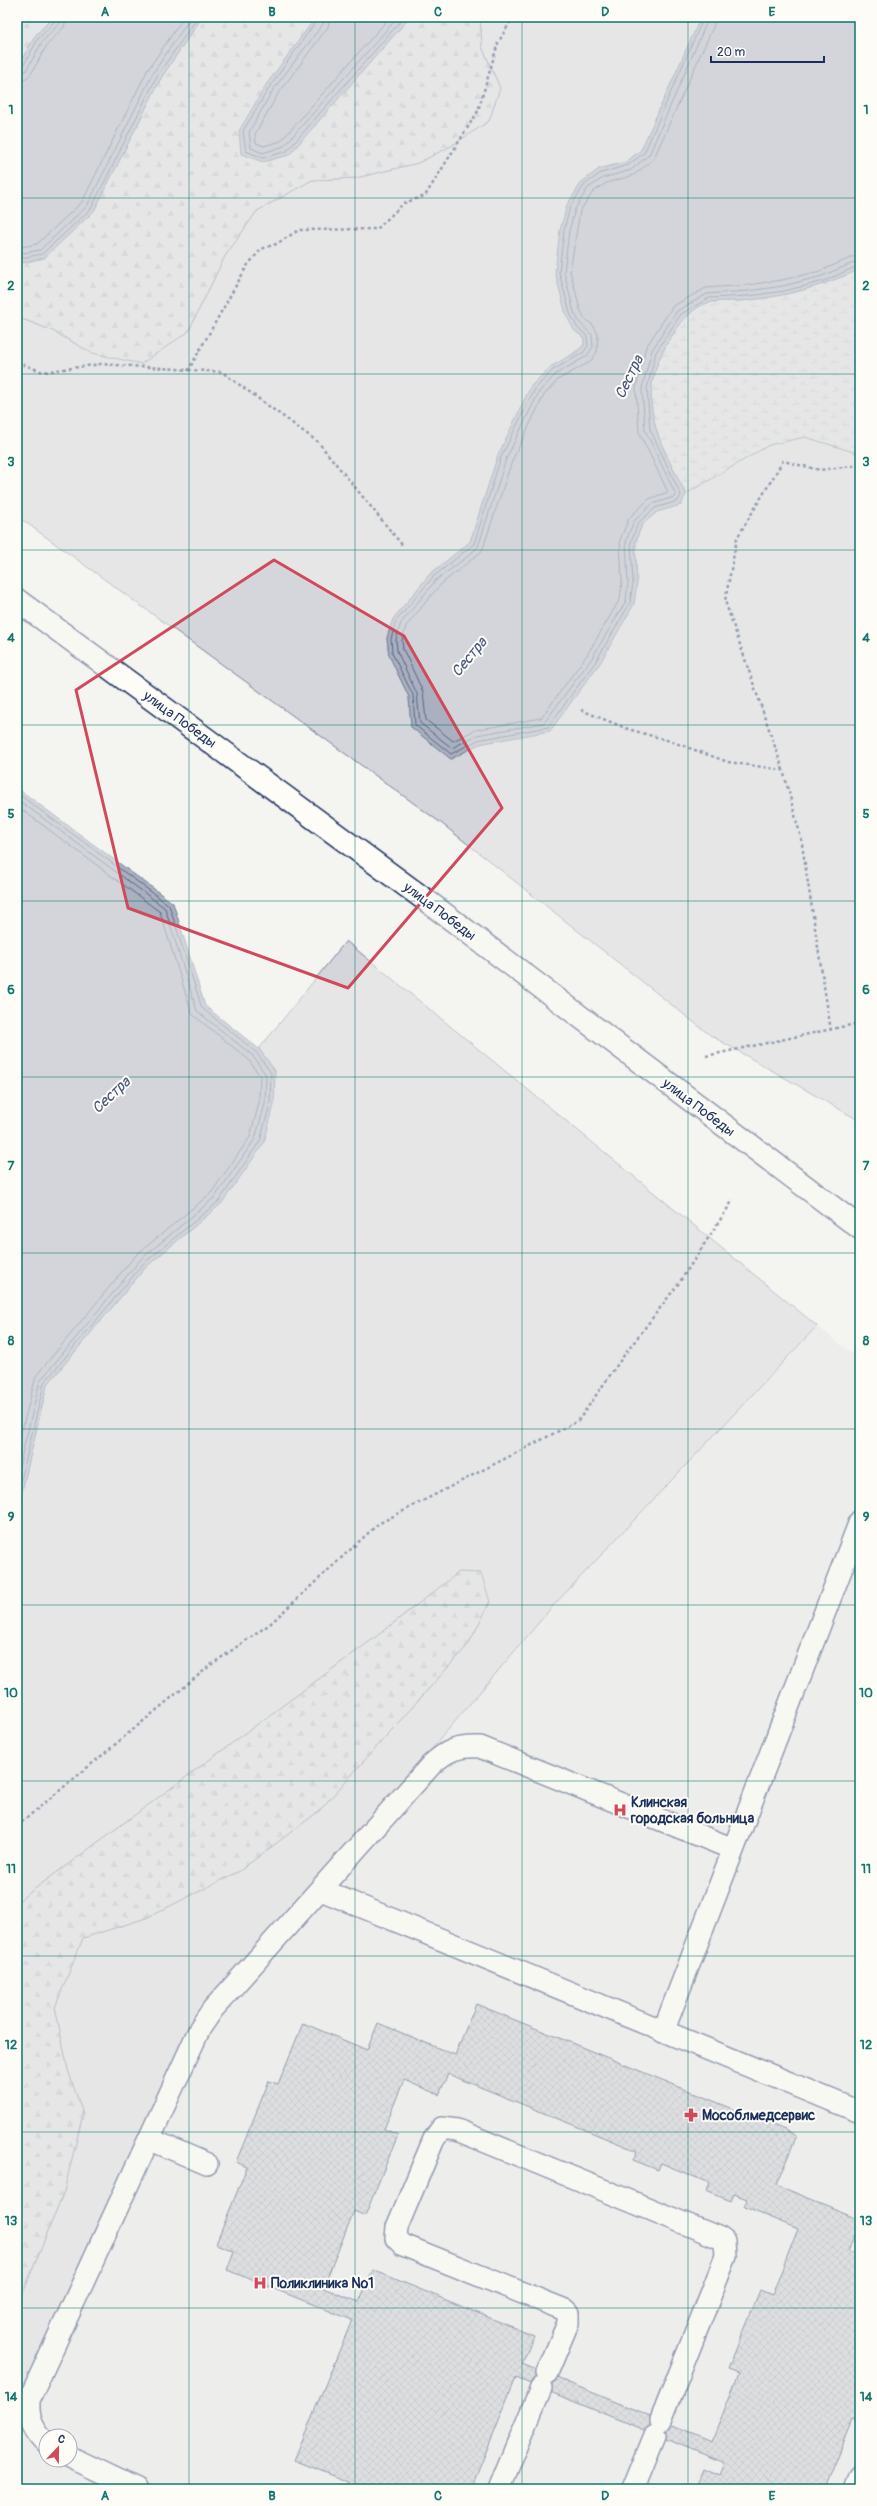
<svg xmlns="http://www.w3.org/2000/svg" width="877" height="2506" font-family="Pangolin,sans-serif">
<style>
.built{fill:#e4e5e6;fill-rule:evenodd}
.grass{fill:#d4d6db;stroke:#78829c}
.forest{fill:url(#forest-firs);stroke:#78829c}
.wetland{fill:url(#wetland-marsh);stroke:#78829c}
.water{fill:#aab0bf;stroke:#717c98}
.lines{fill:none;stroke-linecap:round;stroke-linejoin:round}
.shore{stroke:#546385;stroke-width:1}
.building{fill:url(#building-cross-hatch);stroke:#1b2f5e;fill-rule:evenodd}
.service-casing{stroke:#1b2f5e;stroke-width:24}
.tertiary-casing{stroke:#1b2f5e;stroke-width:25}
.path{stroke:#1b2f5e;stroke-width:2.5;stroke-dasharray:3 3;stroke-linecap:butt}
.service{stroke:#fdfcf7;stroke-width:21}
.tertiary{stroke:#fdfcf7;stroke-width:22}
.marked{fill:none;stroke:#d1495b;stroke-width:3;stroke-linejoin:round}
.grid{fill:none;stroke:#0f766e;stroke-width:1;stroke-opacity:0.55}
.labels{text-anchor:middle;stroke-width:4;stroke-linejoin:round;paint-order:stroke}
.street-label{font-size:14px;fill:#1b2f5e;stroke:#fdfcf7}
.poi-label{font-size:14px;font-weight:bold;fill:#1b2f5e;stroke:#fdfcf7;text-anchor:start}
.water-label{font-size:15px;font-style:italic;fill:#46567b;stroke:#fdfcf7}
.neatline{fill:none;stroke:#0f766e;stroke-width:1.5}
.grid-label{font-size:13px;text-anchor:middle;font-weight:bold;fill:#0f766e}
</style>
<defs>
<pattern id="forest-firs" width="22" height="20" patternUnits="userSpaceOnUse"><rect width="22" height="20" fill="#d4d6db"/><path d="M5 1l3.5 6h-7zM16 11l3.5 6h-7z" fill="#b5b8be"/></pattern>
<pattern id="wetland-marsh" width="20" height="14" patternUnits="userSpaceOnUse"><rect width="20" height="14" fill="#d4d6db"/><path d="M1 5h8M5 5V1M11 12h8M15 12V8" fill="none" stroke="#b5b8be"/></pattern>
<pattern id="building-cross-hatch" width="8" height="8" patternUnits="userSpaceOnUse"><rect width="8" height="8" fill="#bfc3cc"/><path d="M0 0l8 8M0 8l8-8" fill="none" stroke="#9a9fa9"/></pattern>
</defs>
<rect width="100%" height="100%" fill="#f4f4f1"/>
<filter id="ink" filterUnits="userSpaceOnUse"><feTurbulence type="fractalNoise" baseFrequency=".025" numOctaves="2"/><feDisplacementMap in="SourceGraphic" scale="8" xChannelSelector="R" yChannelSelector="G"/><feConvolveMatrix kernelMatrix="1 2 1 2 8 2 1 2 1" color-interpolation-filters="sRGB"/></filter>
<g filter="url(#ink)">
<path class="built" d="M817,1326L860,1360V2489H17V2423L208,2013L552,1607ZM46,2436H70V2460H46Z"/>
<path class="grass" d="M480,17H701L641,150L626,162L599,169L582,182L567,205L574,330L584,338V345L571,355L498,455L470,542L430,574L393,619L387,638L389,655L409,697L411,727L451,759L479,744L507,738L637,583C636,557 630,527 656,512C663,508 673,507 681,505L668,460L825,285L860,269V1121L710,1035L441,823L17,516V317L51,330L92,353L188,332L225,256L257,211L312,180L356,178L418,163L451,146L489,121L500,88L482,47Z
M346,941L817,1326L552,1607L208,2013L17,2423V2308L64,2191L83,2114L68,2070L55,2007L83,1938L146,1918L238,1872L319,1811L468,1645L490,1602L416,1605L377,1636L17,1902V1512L47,1385L146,1267L222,1203L275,1071L259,1049Z"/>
<path class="forest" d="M17,17H53L35,36L17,68Z
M202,17H316L266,85L289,154L410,17H480L482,47L500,88L489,121L451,146L418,163L356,178L312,180L257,211L225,256L188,332L141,364L92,353L51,330L17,317V264L44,258L94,211L161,78Z
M459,1572L481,1573L490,1602L468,1645L319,1811L238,1872L146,1918L83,1938L55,2007L68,2070L83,2114L64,2191L17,2308V1902L377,1636Z"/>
<path class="wetland" d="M860,269V454L805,437L769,445L686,494C656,436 632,396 673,334C682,321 693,306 711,302C723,300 737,302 750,300C791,295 823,286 860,269Z"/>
<path class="water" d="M53,17H202L161,78L94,211L44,258L17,264V68L35,36Z
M316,17H410L289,155L263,162L241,154L239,131L266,85Z
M701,17H860V269C823,286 791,295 750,300C737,302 723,300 711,302C693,306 682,321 673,334C632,396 656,436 686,494L681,505L657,512L642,525L635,542L637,583L634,604L600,663L550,731L479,744L451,759L411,727L409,697L389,655L387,638L393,619L430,574L470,542L498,455L531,386L550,367L580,350L584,345V338L574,330L566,315L555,272L560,230L567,205L582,182L599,169L626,162L641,150Z
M17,788L173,903L205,1006L259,1049L275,1071L274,1105L264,1143L222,1203L146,1267L47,1385L17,1512Z"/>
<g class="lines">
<path class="shore" d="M319,17L269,88L243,131L246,151L263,158L287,151L404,17
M324,17L323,24L273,90L249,132L251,148L263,153L284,146L398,17
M330,17L328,27L278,94L255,134L256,143L264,146L281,141L390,17
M704,17L644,153L628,165L601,173L585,184L570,207L564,230L559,272L570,313L577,327L587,336L588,346L583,353L553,370L535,389L501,457L474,544L433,577L396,621L391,639L392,653L413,695L415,725L451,754L478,740L548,727L596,661L630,603L633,583L631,542L638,523L655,508L678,501L681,495L650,429L647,388L656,352L681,314L709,298L749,296L784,291L824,281L860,265
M709,17L649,155L631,170L603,178L588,188L575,209L569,231L564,272L574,312L580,323L592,335L593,347L587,356L556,374L539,392L506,459L478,547L467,557L436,580L401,623L396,639L397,651L417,694L420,723L452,748L477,735L544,723L592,658L626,601L628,583L626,541L634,521L652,504L674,497L676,495L645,430L642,388L652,350L677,311L707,294L748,291L783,286L822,276L860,260
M715,17L714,25L653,160L634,175L606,183L593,192L580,211L570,271L580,309L585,319L593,325L598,334L597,352L590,362L559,379L544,395L512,461L482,551L440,585L406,626L402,640L403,649L423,692L426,720L453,741L475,730L541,718L587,655L620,599L622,582L620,540L629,518L649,499L668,492L639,432L636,388L646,347L673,306L706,288L748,285L782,280L820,271L860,254
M17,70L22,68L38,39L55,21L56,17
M17,75L26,71L42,42L59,24L61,17
M17,81L25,79L31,74L47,45L64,27L67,17
M17,248L37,244L82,202L147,71L184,17
M17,254L40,250L87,206L153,73L191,17
M17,259L42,254L91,209L157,76L198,17
M17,793L169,905L202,1008L256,1052L271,1073L270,1104L260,1141L219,1201L143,1264L44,1383L17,1497
M17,799L165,908L197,1011L252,1055L266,1075L265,1104L255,1139L215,1197L140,1260L40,1381L17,1475
M17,806L160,912L192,1014L248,1059L260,1076L259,1103L250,1137L211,1193L135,1256L36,1376L17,1449"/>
</g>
<path class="building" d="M476,2004L797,2135L776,2185L860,2219L848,2252L860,2257V2422L852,2419L825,2486L831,2489H695L704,2468L720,2475L725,2463L516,2378L471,2489H346L349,2482L294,2460L352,2320L227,2270L234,2251L216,2244L247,2167L236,2162L269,2081L278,2084L303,2023L367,2050L378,2023L455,2055ZM448,2074L637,2151L633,2160L658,2170L661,2163L709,2183L706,2191L731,2201L734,2194L747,2199L744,2207L798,2229L772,2295L760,2290L728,2369L739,2373L712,2441L522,2364L534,2336L373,2270L359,2302L323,2288L354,2211L365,2216L398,2135L384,2129L404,2080L439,2095Z"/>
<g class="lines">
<g class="service-casing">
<path id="service" d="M321,1890L860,2112
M663,2032L860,1521
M149,2139L207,2164
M547,2373L568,2323V2313L565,2310L403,2245L396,2238L397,2227L434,2139L442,2128L457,2130L720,2238L725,2242L726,2256L661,2420
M46,2443C33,2430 28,2419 29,2400L200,2028L213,2009L431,1765C447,1750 458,1746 480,1747L733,1849
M70,2457L137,2489
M499,2489L541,2388
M633,2489L655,2435
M855,2489L860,2476"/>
</g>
<g class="tertiary-casing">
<path id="tertiary" d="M17,600L435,907L860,1228"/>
</g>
<path class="path" d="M17,362L43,372L101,364L222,372L318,442L403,546
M188,371L247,266L261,249L276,244L299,230L377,229L404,203L425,196L478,111L498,43L513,17
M581,710L628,729L670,741L728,762L783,770L801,838L831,1031
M783,770L725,601L737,538L783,461L820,470L860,465
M706,1056L860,1023
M17,1826L212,1664L270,1624L378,1524L578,1421L622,1358L679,1283L733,1200"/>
<use href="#service" class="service"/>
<use href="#tertiary" class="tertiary"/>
</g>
</g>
<path d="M0 0H877V2506H0ZM274,560L404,636L502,808L348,988L128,908L76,690Z" fill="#f4f4f1" fill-opacity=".55" fill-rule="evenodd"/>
<path class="marked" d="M274,560L404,636L502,808L348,988L128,908L76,690Z"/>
<path class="grid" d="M189,17V2489M355,17V2489M522,17V2489M688,17V2489M17,198H860M17,374H860M17,550H860M17,725H860M17,901H860M17,1077H860M17,1253H860M17,1429H860M17,1605H860M17,1781H860M17,1956H860M17,2132H860M17,2308H860"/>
<defs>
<g id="hospital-bare" transform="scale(1.08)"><path d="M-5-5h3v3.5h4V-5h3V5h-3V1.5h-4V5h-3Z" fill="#d1495b" stroke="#fdfcf7" stroke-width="2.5" paint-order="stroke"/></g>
<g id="pharmacy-bare" transform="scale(1.08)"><path d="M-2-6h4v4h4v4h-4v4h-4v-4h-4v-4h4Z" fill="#d1495b" stroke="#fdfcf7" stroke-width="2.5" paint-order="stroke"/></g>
</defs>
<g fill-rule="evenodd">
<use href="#hospital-bare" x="620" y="1810"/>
<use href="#pharmacy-bare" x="691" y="2115"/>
<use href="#hospital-bare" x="260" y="2283"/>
</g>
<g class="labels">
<g class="street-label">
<text transform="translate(180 719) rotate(36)" y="5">улица Победы</text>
<text transform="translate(440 911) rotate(37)" y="5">улица Победы</text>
<text transform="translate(699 1107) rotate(37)" y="5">улица Победы</text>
</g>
<g class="poi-label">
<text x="631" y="1807">Клинская<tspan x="631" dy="16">городская больница</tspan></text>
<text x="702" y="2120">Мособлмедсервис</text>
<text x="271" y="2288">Поликлиника №1</text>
</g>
<g class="water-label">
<text transform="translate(629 377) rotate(-64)" y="5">Сестра</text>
<text transform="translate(469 657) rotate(-50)" y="5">Сестра</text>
<text transform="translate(111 1095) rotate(-43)" y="5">Сестра</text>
</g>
</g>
<rect width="877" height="2506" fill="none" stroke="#fdfcf7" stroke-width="44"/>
<g transform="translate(58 2448) rotate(22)"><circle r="19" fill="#fdfcf7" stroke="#a3aaba"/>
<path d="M0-3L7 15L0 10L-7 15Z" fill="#d1495b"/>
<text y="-6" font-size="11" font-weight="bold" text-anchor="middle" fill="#1b2f5e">С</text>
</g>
<path d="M711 56v6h113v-6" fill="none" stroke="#1b2f5e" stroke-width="2"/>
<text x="717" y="56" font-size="12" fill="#1b2f5e" stroke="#fdfcf7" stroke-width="3" paint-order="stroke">20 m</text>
<rect x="22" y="22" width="833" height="2462" class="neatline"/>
<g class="grid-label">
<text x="105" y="16">A</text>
<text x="272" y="16">B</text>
<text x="438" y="16">C</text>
<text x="605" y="16">D</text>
<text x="772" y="16">E</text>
<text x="11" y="114">1</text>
<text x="866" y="114">1</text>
<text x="11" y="290">2</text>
<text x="866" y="290">2</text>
<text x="11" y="466">3</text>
<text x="866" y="466">3</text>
<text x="11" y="642">4</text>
<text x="866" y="642">4</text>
<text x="11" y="818">5</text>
<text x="866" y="818">5</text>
<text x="11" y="994">6</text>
<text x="866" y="994">6</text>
<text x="11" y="1170">7</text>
<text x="866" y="1170">7</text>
<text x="11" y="1345">8</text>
<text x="866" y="1345">8</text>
<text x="11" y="1521">9</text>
<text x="866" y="1521">9</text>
<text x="11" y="1697">10</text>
<text x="866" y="1697">10</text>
<text x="11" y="1873">11</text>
<text x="866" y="1873">11</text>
<text x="11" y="2049">12</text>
<text x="866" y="2049">12</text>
<text x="11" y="2225">13</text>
<text x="866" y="2225">13</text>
<text x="11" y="2401">14</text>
<text x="866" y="2401">14</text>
<text x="105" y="2500">A</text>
<text x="272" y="2500">B</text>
<text x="438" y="2500">C</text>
<text x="605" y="2500">D</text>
<text x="772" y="2500">E</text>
</g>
</svg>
